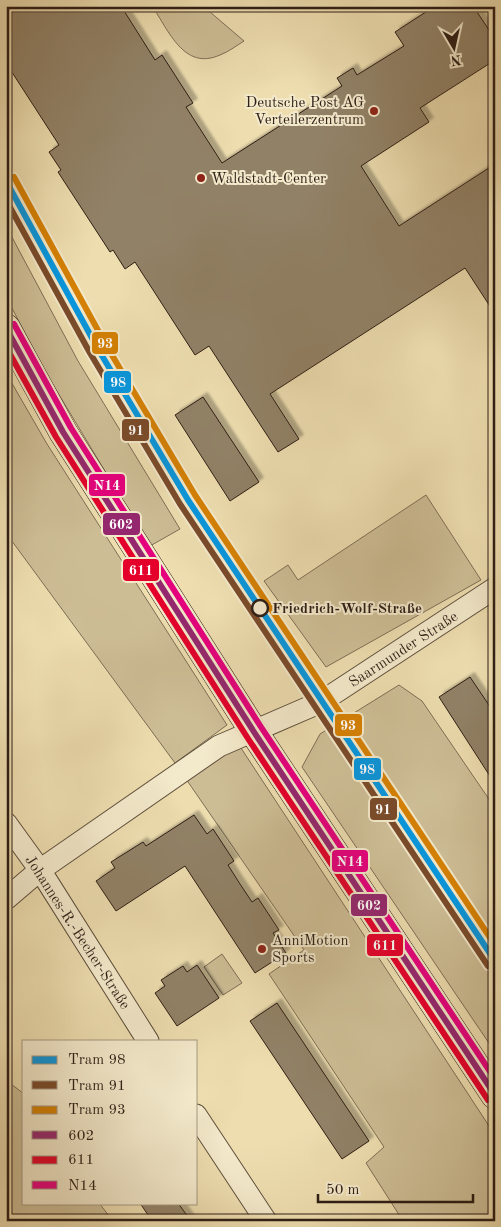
<svg xmlns="http://www.w3.org/2000/svg" width="501" height="1227" font-family="'Old Standard TT',serif">
<style>
.green{fill:#cdbd95;stroke:#7e6e56}
.building{fill:#918166;stroke:#2e1e16;filter:url(#shadow)}
.lines{fill:none;stroke-linecap:round;stroke-linejoin:round}
.minor-casing{stroke:#5e4e3c;stroke-width:23}
.major-casing{stroke:#2e1e16;stroke-width:29}
.minor{stroke:#f3e9cb;stroke-width:21}
.major{stroke:#edddaf;stroke-width:28}
.bus-1-casing{stroke:#f3e9cb;stroke-width:10}
.bus-2-casing{stroke:#f3e9cb;stroke-width:10}
.bus-3-casing{stroke:#f3e9cb;stroke-width:10}
.bus-1{stroke:#95276e;stroke-width:6}
.bus-2{stroke:#e4002b;stroke-width:6}
.bus-3{stroke:#e5007d;stroke-width:6}
.tram-1-casing{stroke:#f3e9cb;stroke-width:10}
.tram-2-casing{stroke:#f3e9cb;stroke-width:10}
.tram-3-casing{stroke:#f3e9cb;stroke-width:10}
.tram-1{stroke:#0896dd;stroke-width:6}
.tram-2{stroke:#7a4b2a;stroke-width:6}
.tram-3{stroke:#d48004;stroke-width:6}
.poi-dot{fill:#8f2418;stroke:#f3e9cb;stroke-width:2}
.stop-dot{fill:#f3e9cb;stroke:#2e1e16;stroke-width:2.5}
.labels{text-anchor:middle;stroke-width:4;stroke-linejoin:round;paint-order:stroke}
.poi-label{font-size:15px;fill:#2e1e16;stroke:#f3e9cb;text-anchor:start}
.stop-label{font-size:15px;font-weight:bold;fill:#2e1e16;stroke:#f3e9cb;text-anchor:start}
.street-label{font-size:15px;fill:#2e1e16;stroke:#f3e9cb}
.line-badge{stroke:#f3e9cb;stroke-width:2}
.badge-label{font-size:14px;text-anchor:middle;font-weight:bold;fill:#fff}
</style>
<defs>
<filter id="shadow"><feDropShadow dx="4.5" dy="-4.5" stdDeviation="1" flood-color="#0004"/></filter>
</defs>
<rect width="100%" height="100%" fill="#edddaf"/>
<filter id="stains"><feTurbulence type="fractalNoise" baseFrequency=".004" numOctaves="4"/><feColorMatrix values="0 0 0 0 .2 0 0 0 0 .09 0 0 0 0 .02 0 0 0 .5 -.17"/></filter>
<radialGradient id="worn" r=".72"><stop offset=".6" stop-color="#630" stop-opacity="0"/><stop offset="1" stop-color="#630" stop-opacity=".3"/></radialGradient>
<path class="green" d="M152,6H203L244,41C236,46 228,52 220,55C184,71 169,31 152,6Z
M6,226L78,361L180,529L150,546L49,378L6,297Z
M6,373L47,444L227,725L175,763L6,533Z
M426,495L481,580L326,667L264,581L288,565L298,580Z
M399,685L422,701L495,808V1052L302,767L320,734Z
M239,745L495,1135V1221H403L366,1163L384,1147L269,974L304,950L186,779Z
M222,954L242,983L223,995L204,967Z
M6,1080L24,1094V1203H99L113,1221H6Z"/>
<path class="building" d="M6,6H121L155,60L162,55L193,103L186,107L222,163L342,86L337,78L353,68L357,75L404,46L395,32L435,6H473L495,39V60L420,108L429,122L361,166L399,226L495,164V314L465,268L270,394L299,439L278,452L209,346L195,355L135,262L125,269L113,250L110,252L58,172L61,170L49,152L59,145L6,63Z
M203,397L259,482L230,501L175,415Z
M470,677L495,714V784L439,697Z
M194,815L207,834L213,829L234,861L228,865L240,884L252,902L258,898L279,930L273,933L286,953L255,973L185,866L116,911L96,881L115,868L111,862L143,842L146,846Z
M197,965L219,998L177,1026L155,993L165,986L161,980L183,966L187,972Z
M277,1003L369,1141L342,1159L250,1021Z
M140,1203H178L191,1221H152Z"/>
<g class="lines">
<g class="minor-casing">
<path id="minor" d="M6,823L40,870L148,1041
M6,899L40,870L219,746L321,702L495,588
M196,1115L266,1221"/>
</g>
<g class="major-casing">
<path id="major" d="M6,328L63,432L144,559L254,732L495,1095"/>
</g>
<use href="#minor" class="minor"/>
<use href="#major" class="major"/>
<g class="bus-1-casing">
<path id="bus-1" d="M6,328L63,432L254,732L495,1095"/>
</g>
<g class="bus-2-casing">
<path id="bus-2" d="M6,347L56,437L247,737L488,1100"/>
</g>
<g class="bus-3-casing">
<path id="bus-3" d="M14,324L71,428L261,727L495,1079"/>
</g>
<use href="#bus-1" class="bus-1"/>
<use href="#bus-2" class="bus-2"/>
<use href="#bus-3" class="bus-3"/>
<g class="tram-1-casing">
<path id="tram-1" d="M6,181L98,349L188,500L495,961"/>
</g>
<g class="tram-2-casing">
<path id="tram-2" d="M6,200L90,353L180,504L488,966"/>
</g>
<g class="tram-3-casing">
<path id="tram-3" d="M14,177L106,345L195,495L495,945"/>
</g>
<use href="#tram-1" class="tram-1"/>
<use href="#tram-2" class="tram-2"/>
<use href="#tram-3" class="tram-3"/>
</g>
<g class="poi-dot">
<circle cx="374" cy="111" r="5"/>
<circle cx="201" cy="178" r="5"/>
<circle cx="262" cy="949" r="5"/>
</g>
<circle class="stop-dot" cx="260" cy="608" r="8"/>
<g class="labels">
<g class="poi-label">
<text x="364" y="107" text-anchor="end">Deutsche Post AG<tspan x="364" dy="17">Verteilerzentrum</tspan></text>
<text x="211" y="183">Waldstadt-Center</text>
<text x="272" y="945">AnniMotion<tspan x="272" dy="17">Sports</tspan></text>
</g>
<g class="stop-label">
<text x="272" y="613">Friedrich-Wolf-Straße</text>
</g>
<g class="street-label">
<text transform="translate(403 649) rotate(-33)" y="5">Saarmunder Straße</text>
<text transform="translate(78 932) rotate(57)" y="5">Johannes-R.-Becher-Straße</text>
</g>
</g>
<g class="line-badge">
<rect x="91" y="331" width="28" height="24" rx="5" fill="#d48004"/>
<rect x="103" y="370" width="29" height="24" rx="5" fill="#0896dd"/>
<rect x="121" y="418" width="29" height="24" rx="5" fill="#7a4b2a"/>
<rect x="88" y="473" width="38" height="24" rx="5" fill="#e5007d"/>
<rect x="102" y="512" width="39" height="24" rx="5" fill="#95276e"/>
<rect x="122" y="558" width="38" height="24" rx="5" fill="#e4002b"/>
<rect x="334" y="713" width="29" height="24" rx="5" fill="#d48004"/>
<rect x="353" y="757" width="29" height="24" rx="5" fill="#0896dd"/>
<rect x="369" y="797" width="29" height="24" rx="5" fill="#7a4b2a"/>
<rect x="331" y="849" width="38" height="24" rx="5" fill="#e5007d"/>
<rect x="350" y="893" width="38" height="24" rx="5" fill="#95276e"/>
<rect x="366" y="933" width="38" height="24" rx="5" fill="#e4002b"/>
</g>
<g class="badge-label">
<text x="105" y="348">93</text>
<text x="118" y="387">98</text>
<text x="136" y="435">91</text>
<text x="107" y="490">N14</text>
<text x="121" y="529">602</text>
<text x="141" y="575">611</text>
<text x="348" y="730">93</text>
<text x="367" y="774">98</text>
<text x="383" y="814">91</text>
<text x="350" y="866">N14</text>
<text x="369" y="910">602</text>
<text x="385" y="950">611</text>
</g>
<rect width="501" height="1227" fill="none" stroke="#edddaf" stroke-width="25"/>
<rect x="8" y="8" width="486" height="1212" fill="none" stroke="#2e1e16" stroke-width="2.5"/>
<rect x="12" y="12" width="476" height="1202" fill="none" stroke="#2e1e16"/>
<rect x="22" y="1040" width="175" height="165" fill="#f3e9cb" stroke="#a49883"/>
<rect x="32" y="1056" width="25" height="8" fill="#0896dd" stroke="#a49883"/>
<text x="68" y="1064" font-size="15" fill="#2e1e16">Tram 98</text>
<rect x="32" y="1081" width="25" height="8" fill="#7a4b2a" stroke="#a49883"/>
<text x="68" y="1090" font-size="15" fill="#2e1e16">Tram 91</text>
<rect x="32" y="1106" width="25" height="8" fill="#d48004" stroke="#a49883"/>
<text x="68" y="1114" font-size="15" fill="#2e1e16">Tram 93</text>
<rect x="32" y="1131" width="25" height="8" fill="#95276e" stroke="#a49883"/>
<text x="68" y="1140" font-size="15" fill="#2e1e16">602</text>
<rect x="32" y="1156" width="25" height="8" fill="#e4002b" stroke="#a49883"/>
<text x="68" y="1164" font-size="15" fill="#2e1e16">611</text>
<rect x="32" y="1181" width="25" height="8" fill="#e5007d" stroke="#a49883"/>
<text x="68" y="1190" font-size="15" fill="#2e1e16">N14</text>
<g transform="translate(454 48) rotate(171)" stroke="#f3e9cb" stroke-width="4" paint-order="stroke">
<path d="M0-4L9 19L0 12L-9 19Z" fill="#2e1e16"/>
<text y="-8" font-size="14" font-weight="bold" text-anchor="middle" fill="#2e1e16">N</text>
</g>
<path d="M318 1194v8h155v-8" fill="none" stroke="#2e1e16" stroke-width="2.5"/>
<text x="326" y="1194" font-size="15" fill="#2e1e16" stroke="#f3e9cb" stroke-width="4" paint-order="stroke">50 m</text>
<rect width="100%" height="100%" filter="url(#stains)"/>
<rect width="100%" height="100%" fill="url(#worn)"/>
</svg>
